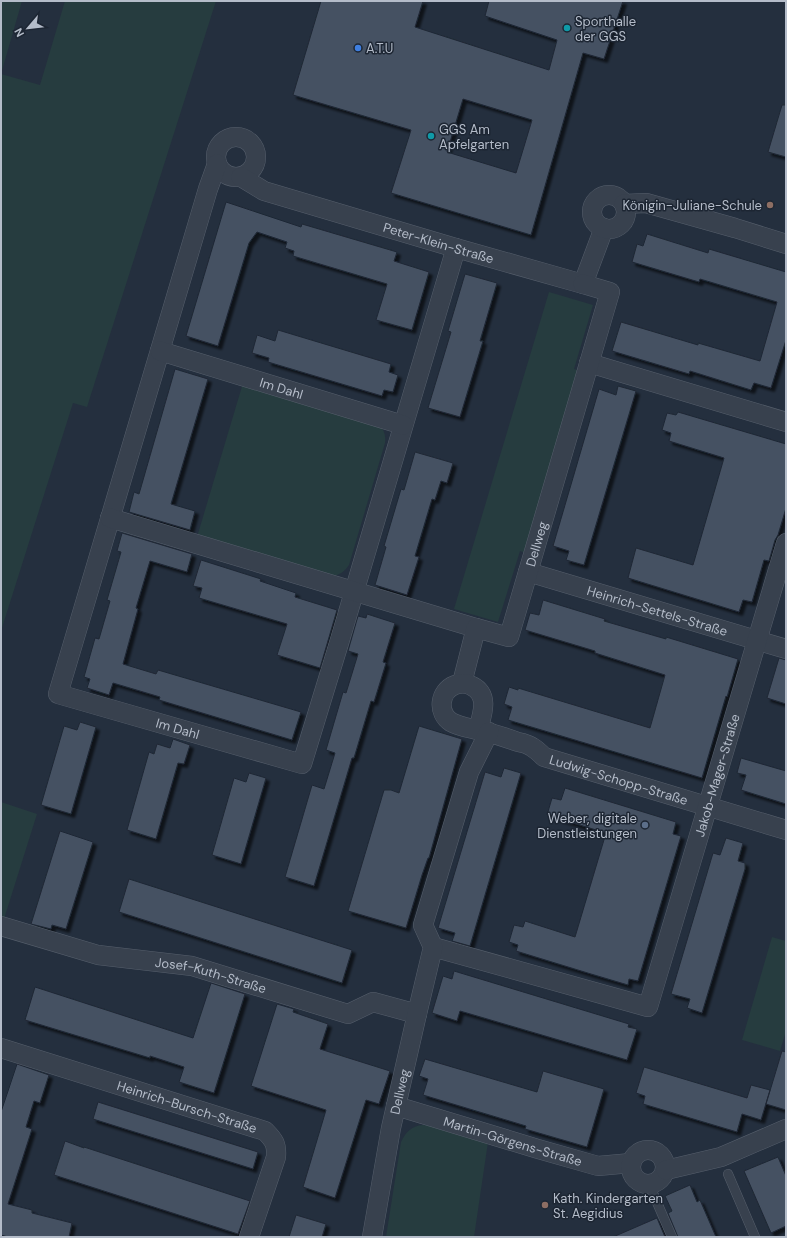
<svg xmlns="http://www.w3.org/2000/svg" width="787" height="1238" font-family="'DM Sans',sans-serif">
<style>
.green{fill:#263c3f}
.building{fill:#455162;stroke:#1f2835;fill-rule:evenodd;filter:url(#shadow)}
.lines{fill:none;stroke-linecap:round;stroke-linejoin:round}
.lane-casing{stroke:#565f6c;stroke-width:10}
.street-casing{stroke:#565f6c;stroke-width:20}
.lane{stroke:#38414e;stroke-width:9}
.street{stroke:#38414e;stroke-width:19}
.culture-dot{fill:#0f9aa8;stroke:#1d2633;stroke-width:1.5}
.shop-dot{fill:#3f7fe0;stroke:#1d2633;stroke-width:1.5}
.education-dot{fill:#8d6e63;stroke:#1d2633;stroke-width:1.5}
.service-dot{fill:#5c6f8a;stroke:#1d2633;stroke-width:1.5}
.labels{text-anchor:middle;stroke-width:3;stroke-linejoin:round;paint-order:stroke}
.poi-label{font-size:13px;fill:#b4bcc9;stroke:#1d2633;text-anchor:start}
.street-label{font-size:13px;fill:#b4bcc9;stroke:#1d2633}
</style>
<defs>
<filter id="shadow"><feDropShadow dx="3.5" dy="3.5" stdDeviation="1" flood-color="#0009"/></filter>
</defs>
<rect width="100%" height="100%" fill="#242f3e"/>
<path class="green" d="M1,1H22L1,74L40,85L65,1H216L87,407L73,403L1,631Z
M549,292L593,305L574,369L581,371L526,553L520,551L498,622L454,609Z
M243,383L379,424C384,430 386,435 385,443L349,565C345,571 341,574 334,576L197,537Z
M1,802L37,814L4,919L1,918Z
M772,937L786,941V1031L780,1051L742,1040Z
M423,1125L433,1126L488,1142L474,1237H386L401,1142C406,1132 411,1126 423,1125Z"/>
<path class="building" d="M321,1H423L415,27L549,70L557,40L485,16L489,1H623L604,59L583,53L531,235L391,193L411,130L293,95ZM463,99L532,120L516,173L447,152Z
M782,105H786V157L768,152Z
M226,202L301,227L302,224L397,252L394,261L429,272L412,330L376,320L387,284L293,256L294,251L285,248L287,242L257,232L249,243L218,346L186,336Z
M647,234L708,253L709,249L786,272V340L771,388L754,383L751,390L690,371L689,374L612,351L621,322L698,345V343L760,361L777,302L700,279L699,282L632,262L637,244L643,246Z
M465,274L497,283L480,341H483L460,417L428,408L451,332L448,331Z
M278,330L391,364L389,372L398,375L393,392L384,390L382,396L268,362L269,358L252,353L257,335L275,341Z
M175,369L208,379L171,504L195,511L190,530L129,512L134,492L139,494Z
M618,386L636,391L584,565L566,560L569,551L553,546L599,389L616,395Z
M678,412L786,444V508L778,535L775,540L769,561L764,560L752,602L743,600L739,612L628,578L636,548L693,565L724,458L669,441L671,433L662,430L667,413L676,415Z
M415,452L453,463L447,483L441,481L435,500L432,499L415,556L419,557L407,595L375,585L386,547L384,546L401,489L404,490Z
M122,533L192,554L187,572L150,561L136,608L138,609L123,664L156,674L158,670L301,712L292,740L159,700L160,697L113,683L109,695L87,688L90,679L84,677L95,638L99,639L110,601L107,600L121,552L117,551Z
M201,560L261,579L260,581L296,593L295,597L337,610L320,668L277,655L287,624L199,598L202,588L193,586Z
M543,600L605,619L604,621L666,639V637L738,659L727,697L726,696L702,778L508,720L512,707L504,704L509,687L518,690V688L650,728L665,675L595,653V651L525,630L530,613L539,615Z
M367,614L395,623L383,662L386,663L374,702L371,701L354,758H352L314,886L285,877L312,785L324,789L335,753L326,750L343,692L346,693L358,654L348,651L358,616L366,618Z
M779,658L786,660V704L767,698Z
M80,722L96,727L71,814L41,805L64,726L77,730Z
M419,726L462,739L429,858H428L422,875L406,928L348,911L384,790H391L399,793Z
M173,739L190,745L184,764L178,763L156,839L127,830L149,752L154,754L157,744L170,748Z
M741,758L786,771V804L741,790L746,775L737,773Z
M504,768L521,773L470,946L452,941L455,933L438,928L485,772L501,777Z
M249,773L266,778L241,864L212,855L234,778L246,782Z
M565,788L676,822L673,834L681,836L638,981L629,979L628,985L591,974L516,951L518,945L509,942L514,925L523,927L525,921L575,937L606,833L547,815L552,798L561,800Z
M60,831L93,842L66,929L52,925L51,929L31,924Z
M726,838L743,843L738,861L745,863V869L702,1013L687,1008L690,999L671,994L713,853L720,855Z
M129,879L352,950L342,983L119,912Z
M454,971L629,1024L628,1027L637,1029L627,1060L460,1011L457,1021L432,1013L443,976L452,979Z
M211,983L245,994L214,1093L179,1082L184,1067L150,1056V1058L25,1020L35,987L193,1038Z
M277,1004L294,1009L293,1012L328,1024L320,1049L390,1071L379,1104L366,1100L335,1198L303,1187L326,1110L251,1086Z
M782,1051L786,1052V1110L766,1104Z
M425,1059L537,1092L543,1071L604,1089L587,1147L525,1129L526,1126L423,1095L428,1079L419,1076Z
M17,1064L49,1075L40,1103L34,1101L26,1127L32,1129L8,1204L32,1210V1213L72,1223L69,1237H8L1,1235V1112Z
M644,1067L747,1098L751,1085L770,1090L761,1120L742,1114L737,1132L643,1104L645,1096L636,1093Z
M98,1102L258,1152L253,1169L93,1119Z
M65,1141L84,1148V1147L250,1201L238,1234L54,1175Z
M778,1157L786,1176V1226L771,1233L744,1171Z
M690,1185L697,1202L700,1200L716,1237H678L668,1213L672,1211L665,1196Z
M296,1215L326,1224L322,1237H289Z
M657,1218L665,1237H613L650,1221Z"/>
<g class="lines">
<g class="lane-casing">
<path id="lane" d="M728,1174L755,1237
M649,1184L672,1237"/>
</g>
<g class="street-casing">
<g id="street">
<circle cx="236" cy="157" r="20"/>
<path id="s1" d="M217,164L208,189L58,694L302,764L339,643L456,248"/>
<path id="s2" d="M241,177L264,191L456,248L583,284L604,228"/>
<circle cx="609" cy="212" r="17"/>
<path d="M624,204L646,203L735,228L786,244"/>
<path id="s3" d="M160,351L403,425"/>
<path d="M589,363L786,422"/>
<path d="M110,518L476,628"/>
<path id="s4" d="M528,572L786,649"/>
<path id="s5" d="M462,683L476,628L509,637L610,292L583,284"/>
<path id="s6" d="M478,730C482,715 490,695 472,686C467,683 460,683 455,685C439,691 437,713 451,722C458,726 469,728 477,730C491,733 505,737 518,742C523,743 528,744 532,747C537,750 540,753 544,757L786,830"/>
<path id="s7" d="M1,926L98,955L192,966L348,1014L373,1002L417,1014"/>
<path id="s8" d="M433,947L648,1007L786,543"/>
<path id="s9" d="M1,1048L265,1131C274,1140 277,1144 276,1157L249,1237"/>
<path id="s10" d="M396,1106L538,1149L598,1166L631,1163"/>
<circle cx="648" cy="1167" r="17"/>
<path d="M666,1170L721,1157L786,1129"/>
<path id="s11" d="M372,1237L391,1128L417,1014L433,947L423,925L469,772L489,732"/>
</g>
</g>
<use href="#lane" class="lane"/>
<use href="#street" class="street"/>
</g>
<g class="culture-dot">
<circle cx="567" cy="28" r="4"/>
<circle cx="431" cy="136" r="4"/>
</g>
<circle class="shop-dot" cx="358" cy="48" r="4"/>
<g class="education-dot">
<circle cx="770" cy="205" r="4"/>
<circle cx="545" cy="1205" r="4"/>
</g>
<circle class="service-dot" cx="645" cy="825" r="4"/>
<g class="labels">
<g class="poi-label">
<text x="575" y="26">Sporthalle<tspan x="575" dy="15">der GGS</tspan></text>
<text x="366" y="53">A.T.U</text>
<text x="439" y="134">GGS Am<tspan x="439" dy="15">Apfelgarten</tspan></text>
<text x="762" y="210" text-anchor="end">Königin-Juliane-Schule</text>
<text x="637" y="823" text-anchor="end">Weber, digitale<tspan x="637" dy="15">Dienstleistungen</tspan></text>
<text x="553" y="1203">Kath. Kindergarten<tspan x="553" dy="15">St. Aegidius</tspan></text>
</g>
<g class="street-label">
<text dy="5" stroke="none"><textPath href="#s2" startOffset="209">Peter-Klein-Straße</textPath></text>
<text dy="5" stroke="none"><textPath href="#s3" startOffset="127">Im Dahl</textPath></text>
<text dy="5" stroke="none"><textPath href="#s5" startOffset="188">Dellweg</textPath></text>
<text dy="5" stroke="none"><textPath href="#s4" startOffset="135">Heinrich-Settels-Straße</textPath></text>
<text dy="5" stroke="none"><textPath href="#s1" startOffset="678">Im Dahl</textPath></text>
<text dy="5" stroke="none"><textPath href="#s8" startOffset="465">Jakob-Mager-Straße</textPath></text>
<text dy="5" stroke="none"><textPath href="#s6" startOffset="291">Ludwig-Schopp-Straße</textPath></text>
<text dy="5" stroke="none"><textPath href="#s7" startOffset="216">Josef-Kuth-Straße</textPath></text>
<text dy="5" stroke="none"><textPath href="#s11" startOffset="148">Dellweg</textPath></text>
<text dy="5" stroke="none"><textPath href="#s9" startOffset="195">Heinrich-Bursch-Straße</textPath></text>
<text dy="5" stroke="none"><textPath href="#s10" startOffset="122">Martin-Görgens-Straße</textPath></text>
</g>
</g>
<rect width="787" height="1238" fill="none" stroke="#b4bcc9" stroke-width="4"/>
<g transform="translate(28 28) rotate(242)" stroke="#1d2633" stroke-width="3" paint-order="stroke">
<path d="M0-3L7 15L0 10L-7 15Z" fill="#b4bcc9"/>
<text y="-6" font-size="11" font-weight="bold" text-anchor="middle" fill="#b4bcc9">N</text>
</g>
</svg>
